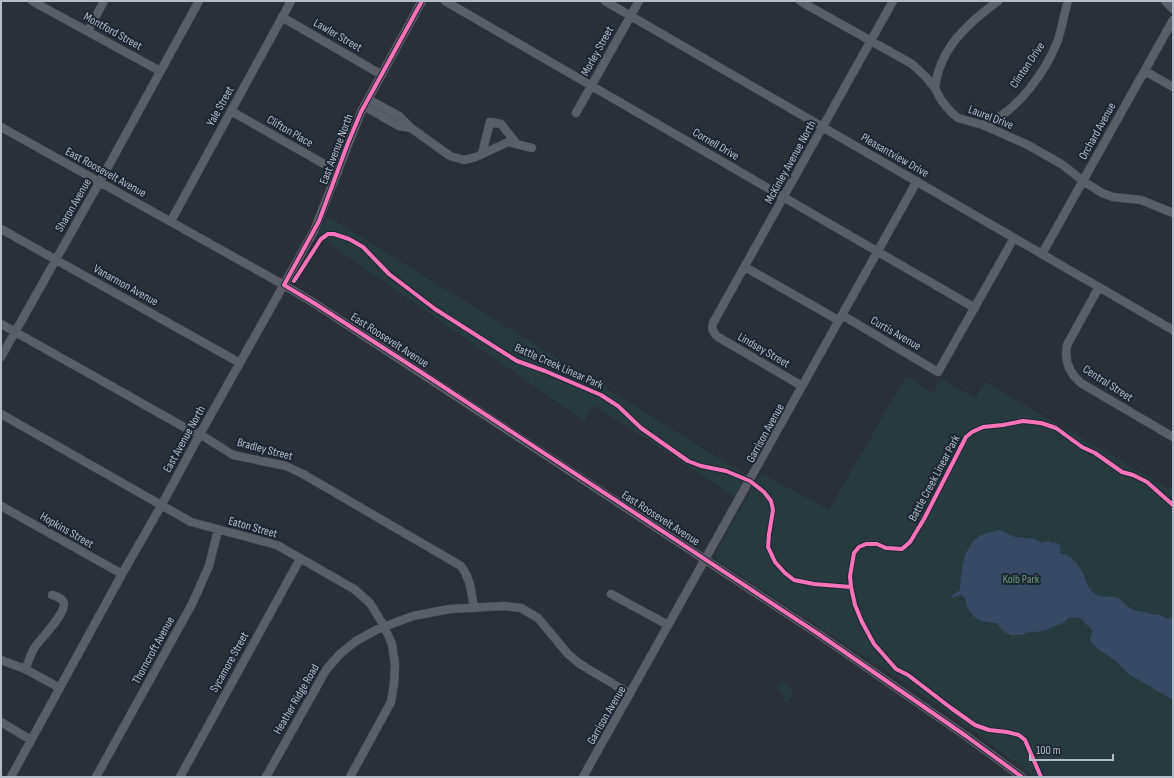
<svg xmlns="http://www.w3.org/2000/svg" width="1174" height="778" font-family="'Sofia Sans Condensed',sans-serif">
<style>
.green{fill:#273a3e}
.water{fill:#384963}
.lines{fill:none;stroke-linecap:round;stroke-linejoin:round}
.minor-casing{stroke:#484c53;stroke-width:9}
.minor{stroke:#5a5e66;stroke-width:8}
.cycleway-casing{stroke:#1d2633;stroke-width:6}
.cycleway{stroke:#fb73b8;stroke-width:4}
.labels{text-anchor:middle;stroke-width:4;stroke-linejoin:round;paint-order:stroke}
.street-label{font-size:12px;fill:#b4bcc9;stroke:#1d2633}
.park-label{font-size:12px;fill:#6b9a76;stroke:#1d2633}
</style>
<rect width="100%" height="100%" fill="#2a3038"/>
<path class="green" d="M327,216L748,476L735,497L594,405L584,421L317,235Z
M906,376L933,393L941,379L975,398L985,382L1173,491V777H1034L988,742L929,699L717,560L715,554L761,473L829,510Z
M783,681L794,692L789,701L787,702L783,698L784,696L777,687L778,685Z"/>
<path class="water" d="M999,530L1015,537L1035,539L1042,543L1049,541L1054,544L1056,542L1060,546V553C1075,557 1081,567 1086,581C1088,586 1089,590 1094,593C1101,598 1108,596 1115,597C1123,599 1126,607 1132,609C1139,612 1146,611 1153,615L1157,614L1169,619L1173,616V700L1129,674L1117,662L1098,649L1091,642L1090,637L1093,631L1080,618L1069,617L1063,623L1043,631L1025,633L1024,635C1021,634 1019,635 1015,635C1006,635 1001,630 997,623C977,622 969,617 965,598L961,595L951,598L953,595L960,590C961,571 963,542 984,534C989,532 994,532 999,530Z"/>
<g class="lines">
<g class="minor-casing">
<path id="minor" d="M32,1L160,71
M445,1L975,308
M605,1L1173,330
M800,1L912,64L925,76L935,88L941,100L951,112L958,118L983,125L1028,145L1063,165L1083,181L1102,193L1113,197L1141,200L1173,213
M1165,1L1173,9
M282,17L382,75
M88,31L104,1
M1145,71L1173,87
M935,88C939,49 968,23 998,1
M364,106L399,126L411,128L399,116L368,99
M231,111L338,172
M576,113L639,1
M983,125C1016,114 1046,71 1058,40C1062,27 1064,14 1068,1
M1,127L284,285L314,303L820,635L966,736L1022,777
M411,128L450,156L464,160L476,157L508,142L532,148
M482,154L490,122L501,124L516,143
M171,221L291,1
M1,229L240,363
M1042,254L1173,20
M745,267L838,320
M1099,287L1067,345C1064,361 1069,373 1081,383L1173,437
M842,315L938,372L1014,238
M1,324L191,431L200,434L233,455L286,466L303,474L461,566C471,579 471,592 474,608
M1,357L103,176L199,1
M802,386L718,337C713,333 711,329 713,323L893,1
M1,414L191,522L277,545L354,589L370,603L384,626L392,644L395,665L394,684L391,702L350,777
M1,506L122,574
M611,594L668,625
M1,660L25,669L60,688
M25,669C29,662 30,654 35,647C41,638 69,611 63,601C60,597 56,596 52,595
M1,722L31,740
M11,777L122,574L161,506L200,434L314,231L361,112L422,1
M96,777L192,604L209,566L218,530
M180,777L300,559
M266,777L326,670L340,654L356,641L378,629L413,616L450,609L504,606L521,608L538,618L568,654L580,664L630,694
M583,777L917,181"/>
</g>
<use href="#minor" class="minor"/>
<g class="cycleway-casing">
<path id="cycleway" d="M422,1L361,112L348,143L319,221L284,285L314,303L433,380L820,635L966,736L1022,777
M294,281L321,239L328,234H334L349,239L363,247L389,274L435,309L517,361L545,371L601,395L618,406L641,428L688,461L701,466L726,471L750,481L764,492L771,501L773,510L769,534L768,547L775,562L785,573L794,580L814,584L851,587
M1041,777L1025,740L1019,735L1007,732L989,730L975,725L951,708L908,675L896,669L874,644L862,622L855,605L851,587L850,576L854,553L859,547L866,544H877L886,548L902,549L910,542L924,519L966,437L972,432L983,427L1003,425L1023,421L1041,423L1056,428L1082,447L1095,453L1122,472L1133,475L1147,482L1173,505"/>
</g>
<use href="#cycleway" class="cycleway"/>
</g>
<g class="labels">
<g class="street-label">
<text transform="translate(113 31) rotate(29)" y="4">Montford Street</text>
<text transform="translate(338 35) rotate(30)" y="4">Lawler Street</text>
<text transform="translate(597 51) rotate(-61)" y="4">Morley Street</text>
<text transform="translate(1027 65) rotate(-56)" y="4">Clinton Drive</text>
<text transform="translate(220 106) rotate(-61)" y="4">Yale Street</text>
<text transform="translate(991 117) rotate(21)" y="4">Laurel Drive</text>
<text transform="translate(290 131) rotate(30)" y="4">Clifton Place</text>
<text transform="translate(1097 131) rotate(-61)" y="4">Orchard Avenue</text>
<text transform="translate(716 144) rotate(30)" y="4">Cornell Drive</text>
<text transform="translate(336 149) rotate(-69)" y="4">East Avenue North</text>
<text transform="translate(895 155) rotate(30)" y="4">Pleasantview Drive</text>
<text transform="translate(790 162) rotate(-61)" y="4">McKinley Avenue North</text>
<text transform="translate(106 172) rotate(29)" y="4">East Roosevelt Avenue</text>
<text transform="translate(73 205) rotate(-60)" y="4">Sharon Avenue</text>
<text transform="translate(126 285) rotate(29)" y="4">Vanarmon Avenue</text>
<text transform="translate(896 333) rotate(30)" y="4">Curtis Avenue</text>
<text transform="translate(390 340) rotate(33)" y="4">East Roosevelt Avenue</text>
<text transform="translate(764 350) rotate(30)" y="4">Lindsey Street</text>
<text transform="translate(559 366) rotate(24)" y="4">Battle Creek Linear Park</text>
<text transform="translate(1108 383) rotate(33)" y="4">Central Street</text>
<text transform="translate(765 433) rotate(-61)" y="4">Garrison Avenue</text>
<text transform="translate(184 439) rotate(-61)" y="4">East Avenue North</text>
<text transform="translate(265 449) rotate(15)" y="4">Bradley Street</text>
<text transform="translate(934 478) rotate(-62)" y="4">Battle Creek Linear Park</text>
<text transform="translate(661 518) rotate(33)" y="4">East Roosevelt Avenue</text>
<text transform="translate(253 527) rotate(16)" y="4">Eaton Street</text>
<text transform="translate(67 530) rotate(30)" y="4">Hopkins Street</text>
<text transform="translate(153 650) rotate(-61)" y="4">Thorncroft Avenue</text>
<text transform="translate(229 662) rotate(-61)" y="4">Sycamore Street</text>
<text transform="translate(296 699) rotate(-60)" y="4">Heather Ridge Road</text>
<text transform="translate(606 715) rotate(-60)" y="4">Garrison Avenue</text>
</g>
<g class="park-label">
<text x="1021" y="583">Kolb Park</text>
</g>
</g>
<rect width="1174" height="778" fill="none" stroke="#b4bcc9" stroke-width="4"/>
<path d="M1030 754v6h83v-6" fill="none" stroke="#b4bcc9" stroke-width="2"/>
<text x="1036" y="754" font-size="12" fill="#b4bcc9" stroke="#1d2633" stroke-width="3" paint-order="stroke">100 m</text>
</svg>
